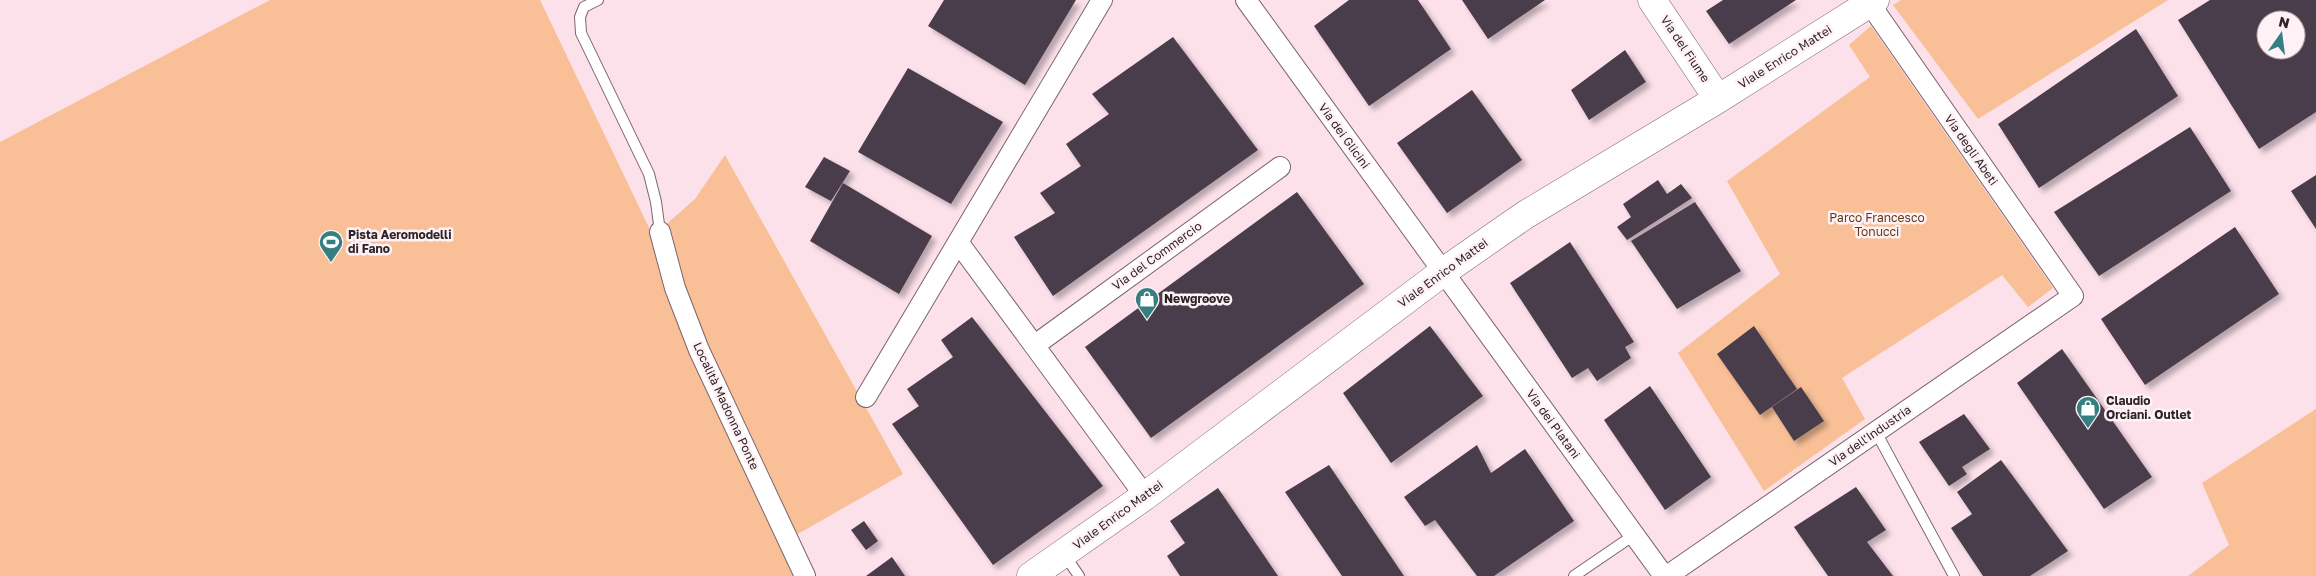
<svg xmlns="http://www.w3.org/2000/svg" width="2316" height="576" font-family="'Golos Text',sans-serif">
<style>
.green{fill:#f9bf97}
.building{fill:#4a3c4c;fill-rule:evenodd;filter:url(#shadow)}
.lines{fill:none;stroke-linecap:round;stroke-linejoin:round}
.lane-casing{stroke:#7c646d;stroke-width:12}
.street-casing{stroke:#7c646d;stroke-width:22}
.secondary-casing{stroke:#7c646d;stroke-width:29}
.lane{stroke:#fff;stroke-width:10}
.street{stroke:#fff;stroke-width:20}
.secondary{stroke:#fff;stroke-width:28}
.labels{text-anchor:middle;stroke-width:5;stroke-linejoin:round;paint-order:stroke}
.street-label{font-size:12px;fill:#2e2427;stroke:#fef2f6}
.park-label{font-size:12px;fill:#633815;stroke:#fef2f6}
.poi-label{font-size:12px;font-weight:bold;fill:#2e2427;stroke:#fef2f6;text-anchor:start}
</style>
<defs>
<filter id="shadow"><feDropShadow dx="4.5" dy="4.5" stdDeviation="2.5" flood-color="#0004"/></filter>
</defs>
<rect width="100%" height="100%" fill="#fce0ea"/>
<path class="green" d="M270,0H540L653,236L695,199L725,155L903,474L796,535L800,576H0V142Z
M1901,0H2168L1978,119L1893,5Z
M1871,26L2053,288L2028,307L2002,275L1842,378L1865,419L1764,491L1678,353L1780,274L1727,181L1870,77L1849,45Z
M2316,409V576H2188L2229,545L2202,483Z"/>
<path class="building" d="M944,0H1076L1025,85L928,26Z
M1349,0H1418L1451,49L1369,106L1314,26Z
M1462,0H1545L1488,39Z
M1723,0H1796L1729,44L1706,11Z
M2210,0H2316V112L2259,149L2178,20ZM2266,20H2296V50H2266Z
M2136,29L2178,96L2039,188L1998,124Z
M1173,37L1258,150L1053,296L1014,237L1055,213L1040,193L1081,166L1066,144L1109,114L1092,94Z
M1625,50L1646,82L1589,120L1571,90Z
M908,68L1003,122L951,204L858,152Z
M1472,90L1522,160L1447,213L1397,143Z
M2190,127L2231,191L2099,276L2054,212Z
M824,157L850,171L831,201L805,187Z
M2316,175V229L2291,191Z
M1658,180L1667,194L1681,184L1692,198L1627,240L1617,227L1631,217L1623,204Z
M843,183L932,236L899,294L810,241Z
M1297,192L1364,284L1151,438L1085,347Z
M1695,202L1741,271L1677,309L1631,241Z
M2235,227L2279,294L2145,385L2101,319Z
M1570,242L1634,342L1625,347L1631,358L1597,381L1588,368L1572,378L1510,283Z
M972,317L1103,486L993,565L892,424L919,406L907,389L953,357L941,340Z
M1430,326L1483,396L1391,463L1343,393Z
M1754,326L1797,389L1760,415L1717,354Z
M2062,349L2152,477L2104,509L2017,383Z
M1650,386L1711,477L1665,510L1604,420Z
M1801,387L1824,421L1794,441L1772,407Z
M1964,414L1990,449L1962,467L1967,474L1949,486L1919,442Z
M1477,445L1491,473L1525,449L1574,521L1494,576H1477L1435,520L1425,526L1404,497Z
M2001,460L2068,551L2030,576H1983L1951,528L1972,514L1957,492Z
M1329,465L1404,576H1342L1285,492Z
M1856,487L1886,530L1867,542L1893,576H1828L1794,527Z
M1218,488L1278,576H1180L1167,556L1185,543L1170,521Z
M864,521L878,541L866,550L851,530Z
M892,557L905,576H866Z"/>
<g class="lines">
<g class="lane-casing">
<path id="lane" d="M598,0L584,7L580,17L581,33L649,174L656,202L660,232
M1876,432L1954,576
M1064,554L1079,576
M1574,576L1634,535"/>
</g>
<g class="street-casing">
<path id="street" d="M1246,0L1664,576
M660,232L675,288L699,350L805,576
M958,242L1145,496
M1035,345L1280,167
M866,397L1102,0
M1667,576L2073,296L1870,4"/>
</g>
<g class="secondary-casing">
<path id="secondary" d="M1652,0L1718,99
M1031,576L1145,496L1443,272L1525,215L1718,99L1875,0"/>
</g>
<use href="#lane" class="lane"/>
<use href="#street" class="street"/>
<use href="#secondary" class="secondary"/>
</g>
<defs>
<g id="stadium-pin" transform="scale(1.25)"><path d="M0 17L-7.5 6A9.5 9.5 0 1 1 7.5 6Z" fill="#367f80" stroke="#fef2f6"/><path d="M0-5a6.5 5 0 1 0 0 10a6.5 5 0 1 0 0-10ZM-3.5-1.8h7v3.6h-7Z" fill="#fff"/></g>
<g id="shop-pin" transform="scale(1.25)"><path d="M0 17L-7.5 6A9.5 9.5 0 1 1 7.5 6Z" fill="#367f80" stroke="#fef2f6"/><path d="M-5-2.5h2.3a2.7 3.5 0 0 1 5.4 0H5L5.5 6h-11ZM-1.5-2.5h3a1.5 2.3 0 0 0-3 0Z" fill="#fff"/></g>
</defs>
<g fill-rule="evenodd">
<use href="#stadium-pin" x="331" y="242"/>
<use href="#shop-pin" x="1147" y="299"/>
<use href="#shop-pin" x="2088" y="408"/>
</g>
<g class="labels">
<g class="street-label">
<text transform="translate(1685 49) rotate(56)" y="4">Via del Fiume</text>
<text transform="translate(1785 57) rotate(-32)" y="4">Viale Enrico Mattei</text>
<text transform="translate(1344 136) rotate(54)" y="4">Via dei Glicini</text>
<text transform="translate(1971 150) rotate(55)" y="4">Via degli Abeti</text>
<text transform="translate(1157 256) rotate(-36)" y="4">Via del Commercio</text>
<text transform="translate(1443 273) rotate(-36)" y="4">Viale Enrico Mattei</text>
<text transform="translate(726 406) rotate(65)" y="4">Località Madonna Ponte</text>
<text transform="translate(1553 424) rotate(54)" y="4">Via dei Platani</text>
<text transform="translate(1870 436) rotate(-35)" y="4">Via dell'Industria</text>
<text transform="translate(1118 515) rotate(-36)" y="4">Viale Enrico Mattei</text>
</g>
<g class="park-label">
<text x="1877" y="222">Parco Francesco<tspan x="1877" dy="14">Tonucci</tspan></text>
</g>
<g class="poi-label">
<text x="348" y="239">Pista Aeromodelli<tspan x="348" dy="14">di Fano</tspan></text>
<text x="1164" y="303">Newgroove</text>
<text x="2106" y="405">Claudio<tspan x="2106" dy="14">Orciani. Outlet</tspan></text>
</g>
</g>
<g transform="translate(2281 35) rotate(14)"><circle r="24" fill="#fef2f6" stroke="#aba0a3"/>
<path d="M0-4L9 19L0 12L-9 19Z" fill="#367f80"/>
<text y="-8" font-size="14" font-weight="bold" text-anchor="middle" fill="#2e2427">N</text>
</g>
</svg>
